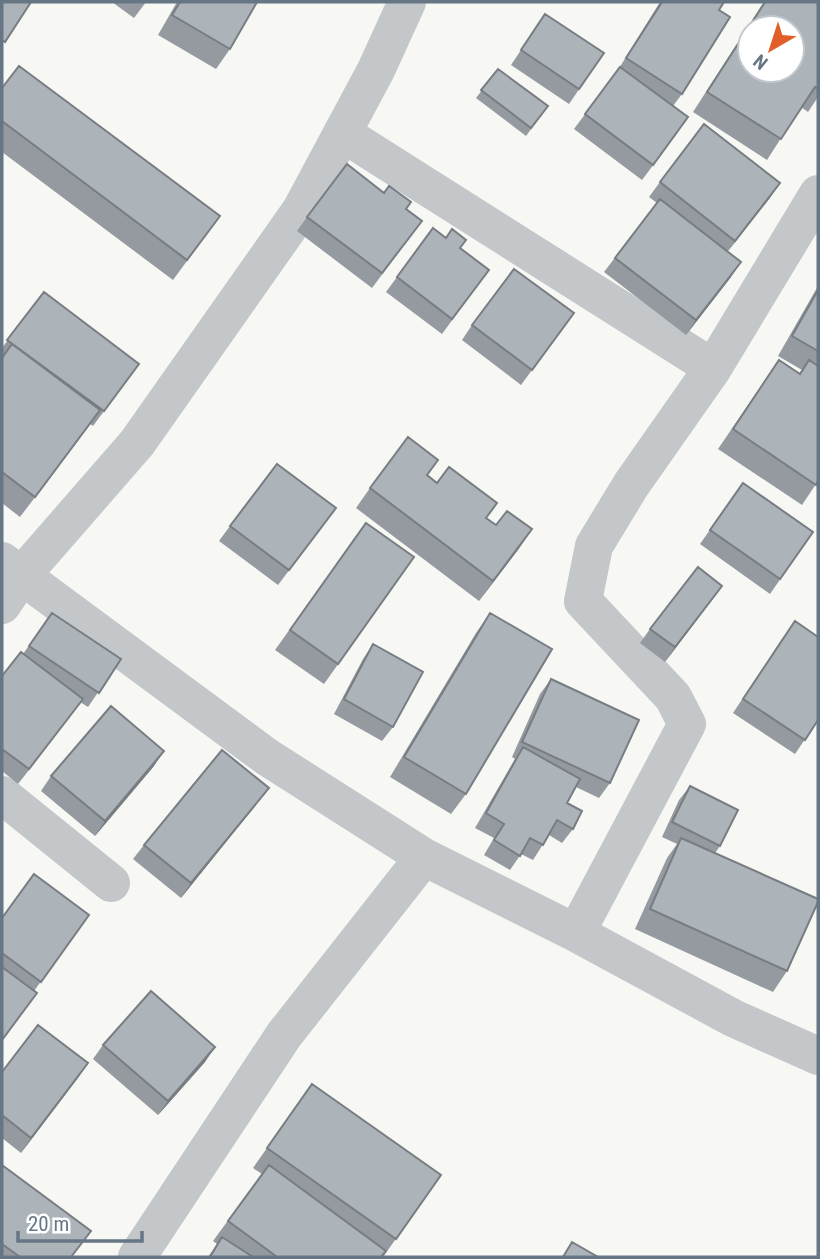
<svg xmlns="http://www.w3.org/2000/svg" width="820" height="1259" font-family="'Roboto Condensed',sans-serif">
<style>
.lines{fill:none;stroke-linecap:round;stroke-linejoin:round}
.minor{stroke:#c3c7ca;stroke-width:38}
.wall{fill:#949a9f}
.shaded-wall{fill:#787d82}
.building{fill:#acb3b9;stroke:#787d82;stroke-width:2;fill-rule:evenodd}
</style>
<rect width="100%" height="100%" fill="#f7f7f4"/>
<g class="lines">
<path class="minor" d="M342,133L713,368
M2,561L267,757L424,857L576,933L733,1018L818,1056
M2,605L22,575L137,443L301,210L376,70L407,2
M2,795L111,883
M576,933L687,724L673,697L583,601L594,546L631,485L713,368L818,194
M137,1257L284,1035L424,857"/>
</g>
<path class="wall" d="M112,2H146L134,18Z
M177,2H257L230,49L216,69L158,35Z
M660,2H724L719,10L682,94L673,106L678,132L642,180L574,129L618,70Z
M764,2H818V97L808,112L801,107L767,160L693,112Z
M545,14L604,53L569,104L511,65Z
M498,69L548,106L526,136L476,98Z
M2,88L220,216L173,280L2,152Z
M660,182L780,183L727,252L731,277L686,335L604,272L657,203L649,197Z
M407,209L422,221L372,288L297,231L307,217Z
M433,228L489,270L442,334L386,292Z
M818,286V481L802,505L718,449L765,380L800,374L802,370L778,356Z
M44,292L139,364L93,426L90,424L20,517L2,503V348Z
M574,313L521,385L462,340L472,325Z
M438,460L427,475L437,483L497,503L486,518L496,525L532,529L479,601L356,508L370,488Z
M743,483L813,532L770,594L700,544Z
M336,508L278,585L219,541L230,526Z
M366,523L414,557L324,684L275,650Z
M722,586L665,662L640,643L650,629Z
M52,613L121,659L88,707L80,702L18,784L2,771V676L23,654Z
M490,613L466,794L451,814L390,777L476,633Z
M784,636L818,720L795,754L733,713Z
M373,644L393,727L382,741L334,714L363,659Z
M551,679L610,783L599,798L576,787L567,803L573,829L562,843L549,835L533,860L521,854L510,870L484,855L494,838L475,828L515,759L512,757L540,694Z
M154,766L95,836L41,791L51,776Z
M690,786L720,846L715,853L787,971L773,992L635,929L667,858L677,844L662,837L679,800Z
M269,788L258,802L181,898L133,859L144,845Z
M89,915L34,991L26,1008L2,1041V918Z
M103,1045L205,1062L158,1115L93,1059Z
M88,1063L21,1153L2,1138V1072Z
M312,1084L441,1175L383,1257H208L217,1244L213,1241L262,1174L253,1168Z
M2,1165L72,1257H2Z"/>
<path class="shaded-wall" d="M780,183L770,198L725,255L735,241Z
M741,262L731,277L686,335L696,320Z
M100,410L86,430L20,517L35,497Z
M532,529L518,550L479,601L493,581Z
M722,586L712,600L665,662L675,647Z
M83,699L72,714L18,784L29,769Z
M164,751L154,766L95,836L105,821Z
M269,788L258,802L181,898L191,883Z
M215,1047L205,1062L158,1115L168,1101Z
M88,1063L78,1078L21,1153L31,1138Z"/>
<path class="building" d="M2,2H31L5,42L2,40Z
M180,2H257L230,49L172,15Z
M662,2H724L719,10L730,17L682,94L626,58Z
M765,2H818V89L815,87L781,139L707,92ZM750,28H792V70H750Z
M545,14L604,53L579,89L521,50Z
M19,66L220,216L187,260L2,121V88Z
M620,67L688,117L653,165L585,114Z
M498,69L548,106L531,128L481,90Z
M704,124L780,183L735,241L660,182Z
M347,164L384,193L389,186L411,202L406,209L422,221L382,273L307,217Z
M660,199L741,262L696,320L615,258Z
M433,228L446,238L452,229L466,240L460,248L489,270L452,319L397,277Z
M514,269L574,313L532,370L472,325Z
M818,290V351L792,336Z
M44,292L139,364L104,411L7,340Z
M12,344L100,410L35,497L2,472V358Z
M779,360L800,374L809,360L818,366V481L816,485L733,429Z
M408,437L438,460L427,475L437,483L449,467L497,503L486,518L496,525L507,511L532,529L493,581L370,488Z
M277,464L336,508L289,570L230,526Z
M743,483L813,532L780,579L710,530Z
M366,523L414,557L338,664L290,630Z
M698,567L722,586L675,647L650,629Z
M52,613L121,659L99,693L29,646Z
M490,613L552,649L466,794L404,757Z
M795,621L818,637V720L805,740L743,699Z
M373,644L423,672L393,727L344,699Z
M21,652L83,699L29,769L2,749V676Z
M551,679L639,720L610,783L522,742Z
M111,706L164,751L105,821L51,776Z
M523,747L580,779L567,803L582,811L573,829L557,820L543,845L530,838L520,856L494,840L504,824L486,813Z
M222,750L269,788L191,883L144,845Z
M690,786L738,810L720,846L672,822Z
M681,838L818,899V902L787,971L650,909Z
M34,874L89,915L41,982L2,953V918Z
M2,967L37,993L2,1040Z
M151,991L215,1047L168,1101L103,1045Z
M38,1025L88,1063L31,1138L2,1115V1072Z
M312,1084L441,1175L396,1239L267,1148Z
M2,1165L91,1231L71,1257H20L2,1244Z
M269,1165L386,1251L381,1257H277L228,1221Z
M222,1237L253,1257H210Z
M572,1242L598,1257H563Z"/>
<rect width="820" height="1259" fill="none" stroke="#667685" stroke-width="7"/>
<g transform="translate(771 49) rotate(219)"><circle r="33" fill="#ffffff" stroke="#c2c8ce" stroke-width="2"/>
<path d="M0-5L12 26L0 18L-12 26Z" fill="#e25e29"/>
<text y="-10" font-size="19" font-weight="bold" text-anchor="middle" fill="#667685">N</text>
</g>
<path d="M18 1231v10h124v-10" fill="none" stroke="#667685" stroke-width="3.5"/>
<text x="28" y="1231" font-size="21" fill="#667685" stroke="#ffffff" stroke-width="5" paint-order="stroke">20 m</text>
</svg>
